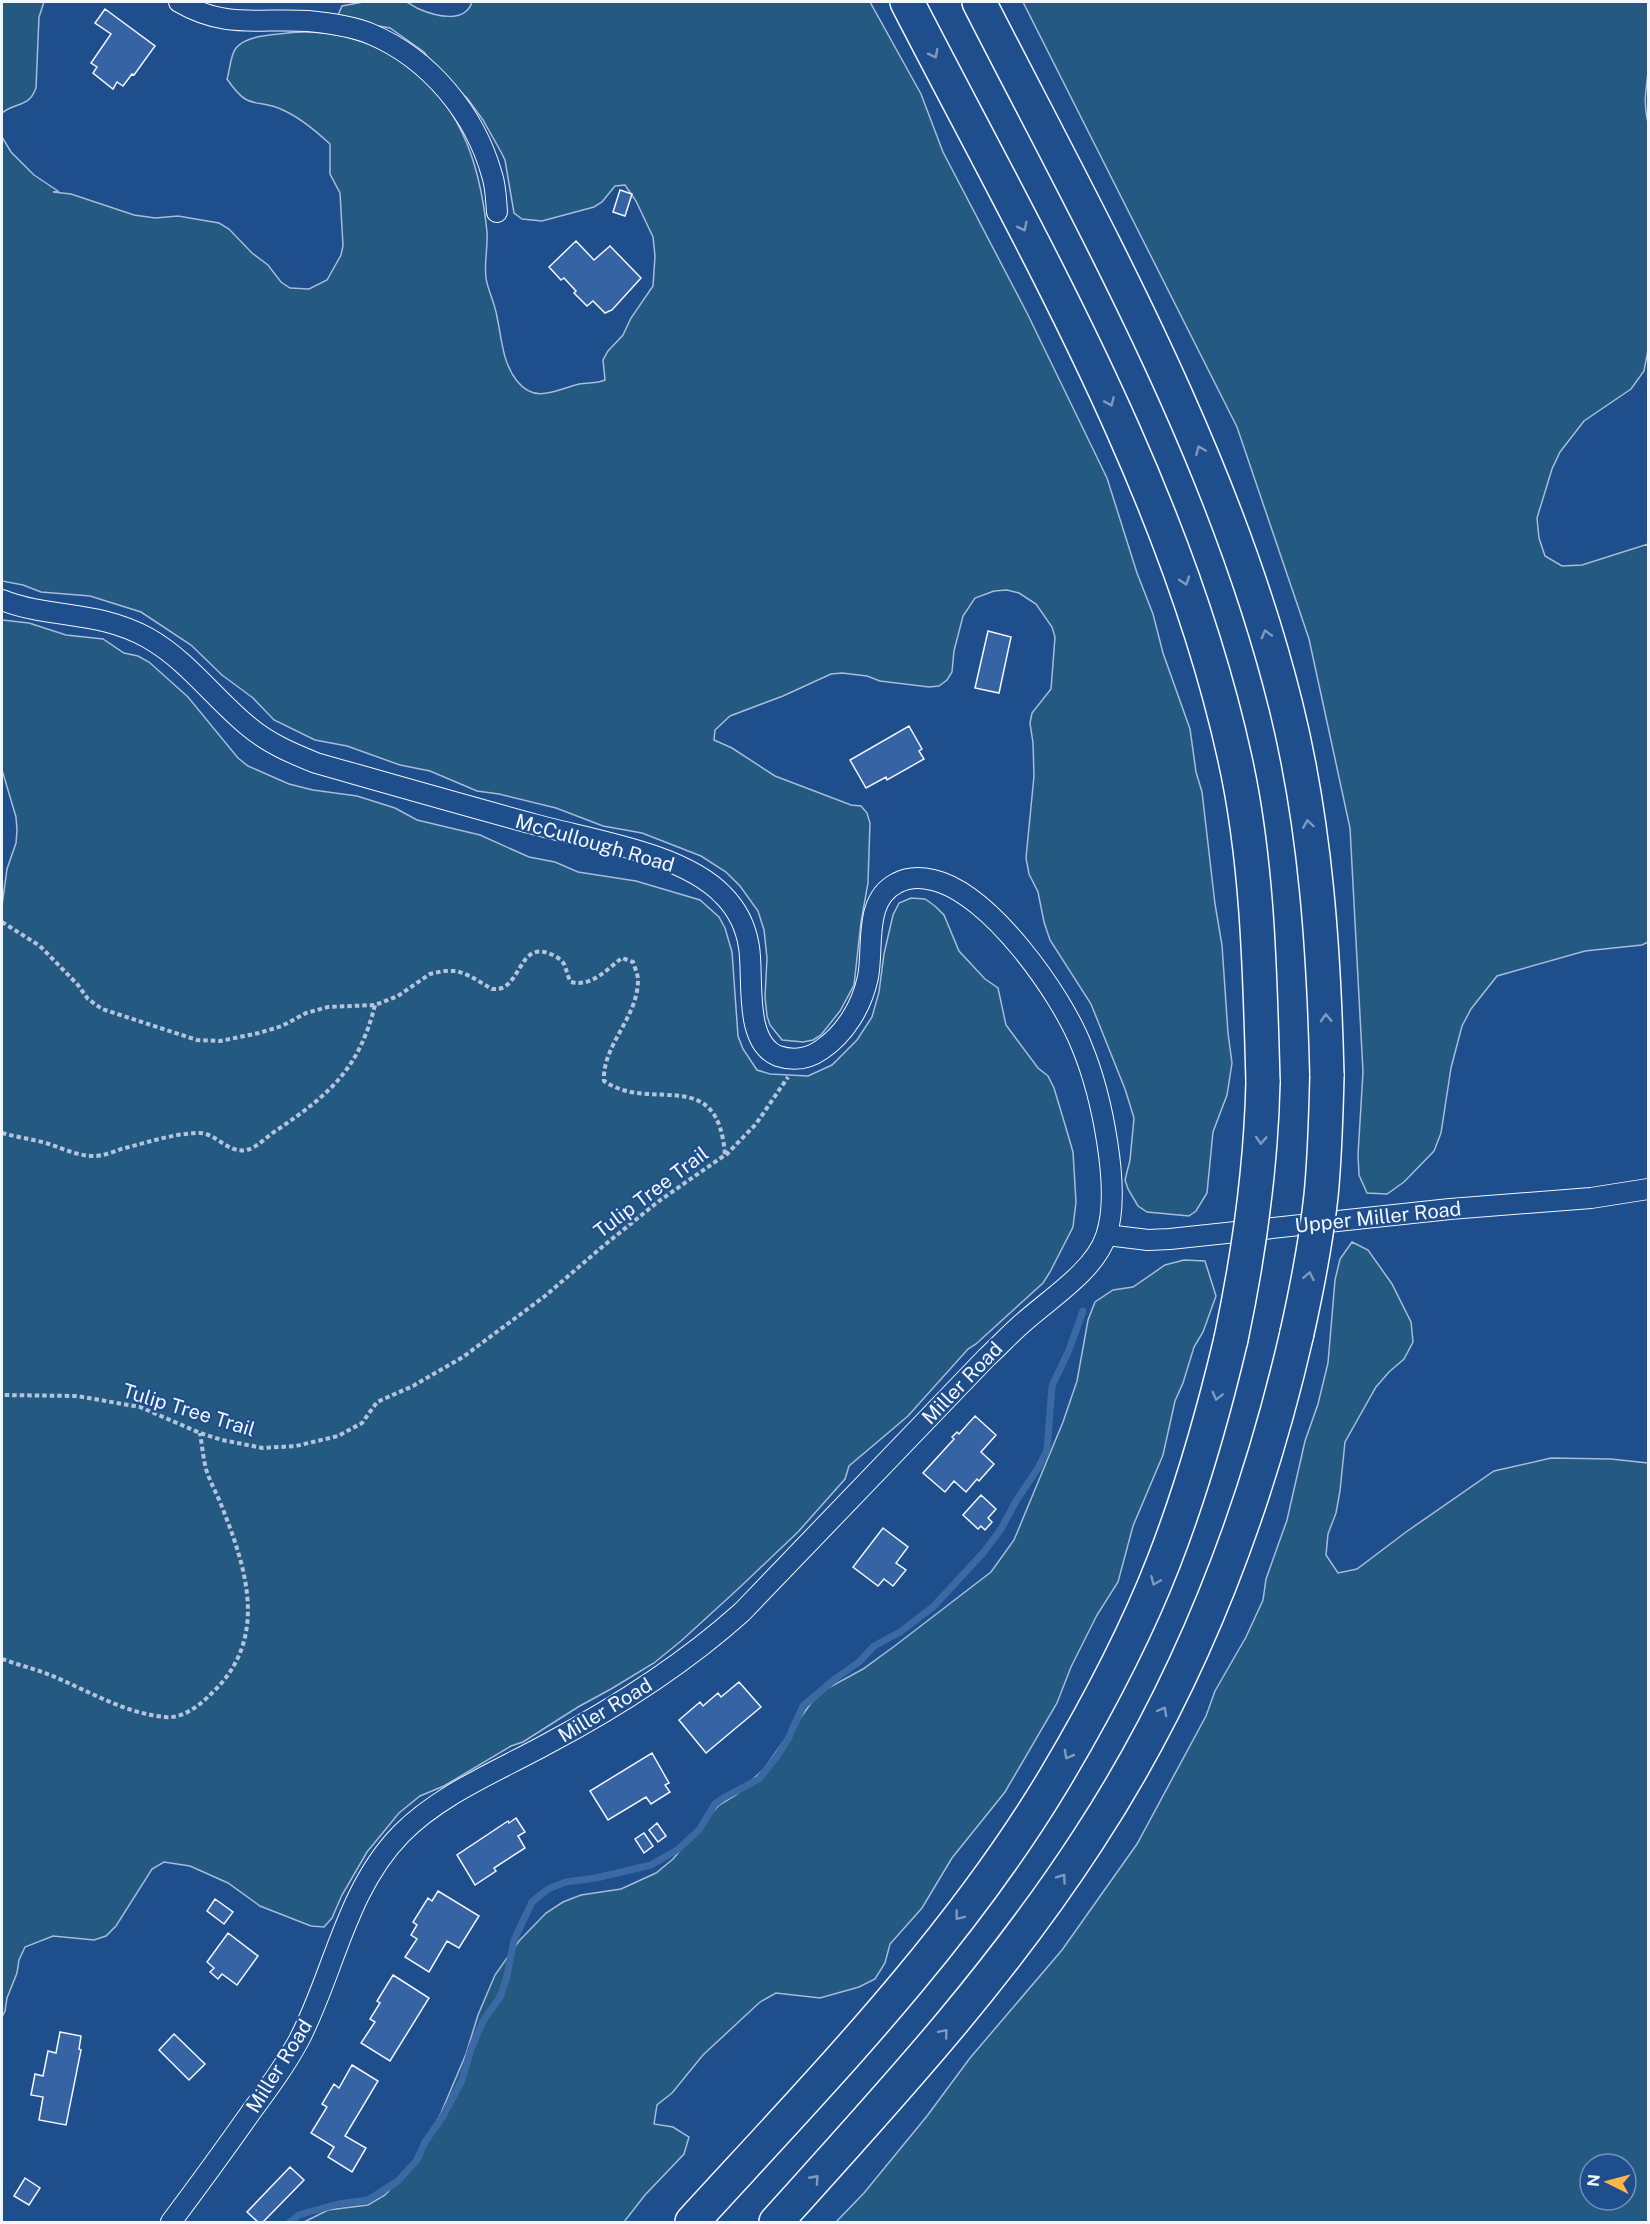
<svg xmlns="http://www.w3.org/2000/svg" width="1650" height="2224" font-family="'Public Sans',sans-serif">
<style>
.green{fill:#245a82;stroke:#a8bbd7;stroke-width:1.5;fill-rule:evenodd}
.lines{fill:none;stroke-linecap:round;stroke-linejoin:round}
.stream{stroke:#3b69a3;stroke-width:7}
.building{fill:#3563a3;stroke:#f2f6ff;stroke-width:1.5}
.minor-casing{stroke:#f2f6ff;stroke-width:22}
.motorway-casing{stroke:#f2f6ff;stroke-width:36}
.path{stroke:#b3c4dc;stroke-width:4;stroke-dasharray:4.5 3;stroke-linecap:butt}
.minor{stroke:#1f4e8c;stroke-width:20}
.motorway{stroke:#1f4e8c;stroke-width:33}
.motorway-bridge-casing{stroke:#f2f6ff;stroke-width:36;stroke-linecap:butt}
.motorway-bridge{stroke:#1f4e8c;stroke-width:33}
.oneway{stroke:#7e9ac0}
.labels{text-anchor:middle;stroke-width:4.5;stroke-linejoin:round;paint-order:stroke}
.street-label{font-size:20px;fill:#f2f6ff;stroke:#1f4e8c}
</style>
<rect width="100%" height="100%" fill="#1f4e8c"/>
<path class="green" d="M2,2H44L39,17L36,88C29,108 15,102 2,113Z
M363,2C374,2 397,0 406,2C410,3 414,7 419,9C435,16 465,24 472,2H870L921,94L943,152L1027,313L1107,478L1137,573L1153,614L1163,653L1190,729L1196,772L1202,792L1215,904L1222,945L1228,1033L1232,1063L1227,1095L1213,1132L1207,1193L1196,1211L1189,1216L1147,1212L1138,1206L1128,1189L1125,1180L1130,1160L1134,1118L1125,1089L1091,1004L1050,940L1044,922L1038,892L1029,874L1026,858L1034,776L1033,743L1030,723L1032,713L1051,689L1055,637L1052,627L1036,604L1019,593L1007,590L994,591L975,598L963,616L954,651L952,672L947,680L939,686L929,687L880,681L867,676L842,673L831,674L783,696L730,716L715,730L714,740L732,748L775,776L851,805L861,806L867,813L870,823L868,883L861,922L854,985L840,1011L821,1035L813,1040L803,1042L782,1040L770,1025L767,1016L765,997L767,958L764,930L758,911L740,886L726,872L701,856L642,833L603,826L556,808L499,794L477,791L430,771L400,765L347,746L315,740L274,720L253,698L222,675L191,645L141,612L90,596L41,592L23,585L2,581V137L11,152L34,175L58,191L53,192L71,194L134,215L155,218L178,216L219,223L229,229L252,253L268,265L281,282L290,288L309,289L327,280L341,255L343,246L340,193L330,174V144C317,132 302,119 285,111C255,96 251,114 227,79C230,70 230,56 236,48C247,35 272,35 287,33C326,29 363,38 396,58C459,97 480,162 487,232C488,247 484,263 486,278C488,291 495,303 497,317C502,339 502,362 517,381C535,404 556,390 579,384C589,382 596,384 605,380L603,360L608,351L623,335L631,318L653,286L655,256L653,237L636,201L625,185L615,186L602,202L594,207L542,221L522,219L514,213L505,160L501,152L483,120L467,98L441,75L424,52L390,28L356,22L338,15L342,6Z
M1023,2H1648C1649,25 1650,49 1648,72C1646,92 1643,102 1648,123V350L1644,371L1631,389L1584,421L1560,452L1552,469L1537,518L1539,538L1545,556L1562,566L1582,565L1648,544V942L1642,945L1585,951L1497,976L1471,1009L1462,1026L1451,1068L1441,1133L1434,1151L1404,1182L1387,1194L1367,1193L1359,1175L1358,1155L1363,1072L1350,828L1309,639L1237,427Z
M2,620L29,623L66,635L103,639L124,653L138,656L149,662L188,697L238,758L248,766L289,784L313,790L357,796L395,808L417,820L480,835L529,857L555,862L578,872L636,881L700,900L719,917L725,928L732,952L738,1036L743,1049L757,1070L770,1074L808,1076L832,1065L857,1040L872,1017L879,992L884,954L893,915L899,903L911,898L925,899L935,906L944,915L959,951L985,979L998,988L1006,1025L1038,1068L1048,1076L1054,1088L1066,1128L1073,1152L1076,1202L1073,1227L1050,1272L1043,1283L976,1344L968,1349L908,1416L849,1466L845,1479L798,1532L738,1589L681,1641L654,1663L611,1689L578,1707L523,1742L511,1746L444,1786L420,1796L399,1813L367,1852L342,1895L332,1918L324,1927L311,1926L260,1906L228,1883L190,1866L164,1862L152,1869L116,1926L106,1936L94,1940L53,1936L25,1947L19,1960L17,1973L7,1998L5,2011L2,2017V906L7,869L16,843L17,830L16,817L2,770Z
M1352,1242L1368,1250L1392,1284L1411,1322L1413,1342L1404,1359L1389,1372L1376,1387L1345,1442L1340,1491L1336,1513L1328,1534L1326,1555L1338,1573L1357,1569L1406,1532L1494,1471L1551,1458L1611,1459L1648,1463V2222H836L864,2193L927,2116L970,2058L1062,1950L1137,1844L1206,1716L1215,1691L1246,1637L1263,1600L1266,1579L1287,1520L1305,1441L1318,1404L1328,1363L1335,1280L1340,1259ZM1590,2164H1626V2200H1590Z
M1184,1260L1205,1261L1216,1296L1203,1332L1194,1347L1183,1383L1175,1401L1163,1455L1133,1526L1118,1582L1097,1615L1071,1667L1057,1703L1005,1792L952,1858L922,1908L890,1944L885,1963L875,1979L859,1987L820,1998L776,1993L760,2002L703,2055L672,2093L657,2105L654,2124L673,2127L689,2137L684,2154L645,2195L624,2222H304L328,2210L368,2205L385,2195L412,2166L441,2113L466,2054L478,2015L495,1975L519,1941L546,1913L563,1902L581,1895L621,1889L656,1873L673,1859L719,1805L736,1795L764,1769L811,1703L828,1688L863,1669L896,1645L991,1572L1014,1540L1063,1422L1077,1381L1088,1320L1095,1302L1113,1290L1133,1287L1165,1265Z"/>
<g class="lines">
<path class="stream" d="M290,2222L299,2215L309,2212L338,2204L368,2200L398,2181L417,2160L425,2142L443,2116L462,2080L471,2049L483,2021L500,1997L506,1980L514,1940L532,1902L548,1889L566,1882L596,1878L651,1865L677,1850L699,1830L715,1804L723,1798L759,1779L778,1755L788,1739L803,1706L835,1679L859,1662L874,1646L900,1632L933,1607L983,1553L1001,1529L1016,1501L1038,1468L1047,1450L1052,1386L1069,1350L1083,1311"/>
</g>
<path class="building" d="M105,9L155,46L134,75L132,74L123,86L117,82L113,89L93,73L97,67L91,63L111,34L95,23Z
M620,190L632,194L625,216L613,212Z
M576,241L594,260L610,246L641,278L612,310L605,313L593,301L587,306L574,293L576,291L564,278L561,280L549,267Z
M988,631L1011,637L999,693L975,688Z
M909,726L922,749L919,751L924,759L887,780L886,777L866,788L850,760Z
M975,1416L996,1435L981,1452L994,1464L979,1481L977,1479L966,1492L954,1481L945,1492L923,1473L954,1439L952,1437L957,1432L959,1434Z
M981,1495L996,1509L988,1518L992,1522L985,1530L981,1526L978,1529L963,1515Z
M883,1528L908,1547L896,1563L906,1570L893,1586L884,1579L878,1586L853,1567Z
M739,1682L761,1707L706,1753L679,1720L700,1702L703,1706L718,1693L721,1697Z
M652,1753L669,1783L665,1785L670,1792L651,1804L646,1797L608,1820L590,1791Z
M516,1818L525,1832L518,1836L525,1848L494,1868L496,1871L475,1885L457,1855L508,1821L509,1823Z
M657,1823L666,1836L658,1842L649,1830Z
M644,1833L653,1846L644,1853L635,1839Z
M438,1891L479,1916L459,1948L447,1941L429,1972L405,1957L417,1939L411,1935L417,1925L413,1922L428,1898L432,1901Z
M215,1899L233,1912L224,1924L207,1911Z
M228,1933L258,1956L237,1985L222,1974L218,1979L210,1972L214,1968L207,1962Z
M393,1975L429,1998L390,2061L361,2043L375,2022L370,2019L380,2003L377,2001Z
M60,2032L81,2036L79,2049L81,2050L66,2125L39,2120L43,2097L31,2095L35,2074L43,2076L48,2051L56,2053Z
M174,2034L205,2064L189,2080L159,2050Z
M352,2065L378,2081L345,2136L366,2148L352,2172L328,2157L334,2147L311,2133L327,2107L322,2104L334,2084L339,2088Z
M290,2167L304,2180L263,2222H258L247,2212Z
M25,2178L40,2188L29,2205L14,2196Z"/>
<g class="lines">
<g class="minor-casing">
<path id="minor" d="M179,2C225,29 259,18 308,21C328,23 353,26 371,34C430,59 475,114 492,175C496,187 496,200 497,212
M2,600C50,619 98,610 148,638C187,660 213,697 248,726C268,743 291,753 316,763C390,784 463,805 537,825C592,840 683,853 723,895C737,909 746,927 749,947C754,977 743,1042 778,1056C793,1061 808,1059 821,1050C845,1034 862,1006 868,977C874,947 863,900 897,883C908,877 921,877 933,880C990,893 1062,995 1082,1047C1101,1093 1122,1190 1106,1236C1095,1270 1051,1298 1025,1321C1012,1332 1000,1345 987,1357L742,1612C683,1665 617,1707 547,1744C498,1771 440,1794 401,1834C346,1890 334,1973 299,2040C285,2066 268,2089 251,2112C225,2149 198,2186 171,2222
M1107,1235L1148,1240L1170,1239L1450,1209L1591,1198L1648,1189"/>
</g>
<g class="motorway-casing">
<path id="motorway" d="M907,2C1032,245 1176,489 1235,759C1258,863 1260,975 1263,1082
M979,2C1095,229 1224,455 1286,706C1316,827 1324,952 1327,1076
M692,2222C820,2082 957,1942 1055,1778C1096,1709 1135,1636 1164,1561C1192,1489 1213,1415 1231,1339
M776,2222C886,2100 998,1979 1088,1840C1189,1686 1256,1512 1297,1333"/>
</g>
<path class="path" d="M2,922L40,946L78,985L88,999L102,1009L197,1040L220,1041L259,1033L282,1026L306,1013L328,1007L375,1005L398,996L430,974L443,971H457L470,976L492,989C496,989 499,989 502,988C521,980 521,944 548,953C554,955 561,959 564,964C567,970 567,976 571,982C592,987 606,970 622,958L633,962C635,968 638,975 638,980C638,1018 602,1045 604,1081C652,1114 718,1063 725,1155L659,1201L602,1247L545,1296L463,1357L413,1386L377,1402L362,1423L338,1436L296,1446L263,1448L222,1440L200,1433L140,1407L77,1396L2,1395
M2,1133C16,1137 31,1139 46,1143C62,1148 77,1156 94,1156C103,1156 113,1152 121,1149C146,1143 171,1134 197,1133C215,1131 227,1154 247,1150C258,1147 267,1136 277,1130C330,1094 359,1069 375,1005
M726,1155L756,1124L788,1077
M2,1659C16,1664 31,1668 45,1673C84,1688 122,1713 165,1717C183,1719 200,1705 212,1693C269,1639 247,1570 222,1507C217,1494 210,1482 206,1469C203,1457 202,1445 200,1433"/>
<use href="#minor" class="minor"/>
<use href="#motorway" class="motorway"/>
<g class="motorway-bridge-casing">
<path id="motorway-bridge" d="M1297,1333C1307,1288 1316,1242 1321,1196C1325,1156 1326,1116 1327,1076
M1231,1339C1249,1254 1261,1169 1263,1082"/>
</g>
<use href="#motorway-bridge" class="motorway-bridge"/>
</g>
<defs><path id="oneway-chevron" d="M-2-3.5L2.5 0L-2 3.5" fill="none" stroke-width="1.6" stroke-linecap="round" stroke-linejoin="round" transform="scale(1.5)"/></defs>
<g class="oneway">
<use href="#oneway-chevron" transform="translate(934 54) rotate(63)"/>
<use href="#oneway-chevron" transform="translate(1023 227) rotate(63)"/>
<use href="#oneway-chevron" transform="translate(1110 402) rotate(66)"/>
<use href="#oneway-chevron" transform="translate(1200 450) rotate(-113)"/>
<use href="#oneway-chevron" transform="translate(1185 581) rotate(72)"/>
<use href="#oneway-chevron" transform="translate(1266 634) rotate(-105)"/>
<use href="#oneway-chevron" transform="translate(1308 824) rotate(-98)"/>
<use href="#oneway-chevron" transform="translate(1326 1018) rotate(-92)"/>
<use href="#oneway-chevron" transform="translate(1261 1140) rotate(94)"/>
<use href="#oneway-chevron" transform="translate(1309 1276) rotate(-79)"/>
<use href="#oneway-chevron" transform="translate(1217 1396) rotate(104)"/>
<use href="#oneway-chevron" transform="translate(1155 1581) rotate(113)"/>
<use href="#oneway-chevron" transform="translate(1163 1711) rotate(-61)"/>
<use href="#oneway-chevron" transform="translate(1068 1755) rotate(119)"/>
<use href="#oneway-chevron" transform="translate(1062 1878) rotate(-55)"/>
<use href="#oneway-chevron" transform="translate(959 1916) rotate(128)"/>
<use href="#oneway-chevron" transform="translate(944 2033) rotate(-50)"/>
<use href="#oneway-chevron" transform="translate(815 2179) rotate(-48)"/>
</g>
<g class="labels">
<g class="street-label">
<text transform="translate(595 843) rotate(16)" y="7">McCullough Road</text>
<text transform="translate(651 1192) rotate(-37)" y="7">Tulip Tree Trail</text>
<text transform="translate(1378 1217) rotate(-6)" y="7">Upper Miller Road</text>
<text transform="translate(962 1383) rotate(-46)" y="7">Miller Road</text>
<text transform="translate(189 1410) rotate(17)" y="7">Tulip Tree Trail</text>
<text transform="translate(605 1710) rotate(-31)" y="7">Miller Road</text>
<text transform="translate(279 2066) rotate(-58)" y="7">Miller Road</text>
</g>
</g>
<rect width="1650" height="2224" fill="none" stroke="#f2f6ff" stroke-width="6"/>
<g transform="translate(1608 2182) rotate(276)"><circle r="28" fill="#1f4e8c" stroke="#7391ba" stroke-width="1.5"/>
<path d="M0-4.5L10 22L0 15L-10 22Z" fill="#ffb74d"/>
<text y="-9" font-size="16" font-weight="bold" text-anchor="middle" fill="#f2f6ff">N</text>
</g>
</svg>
